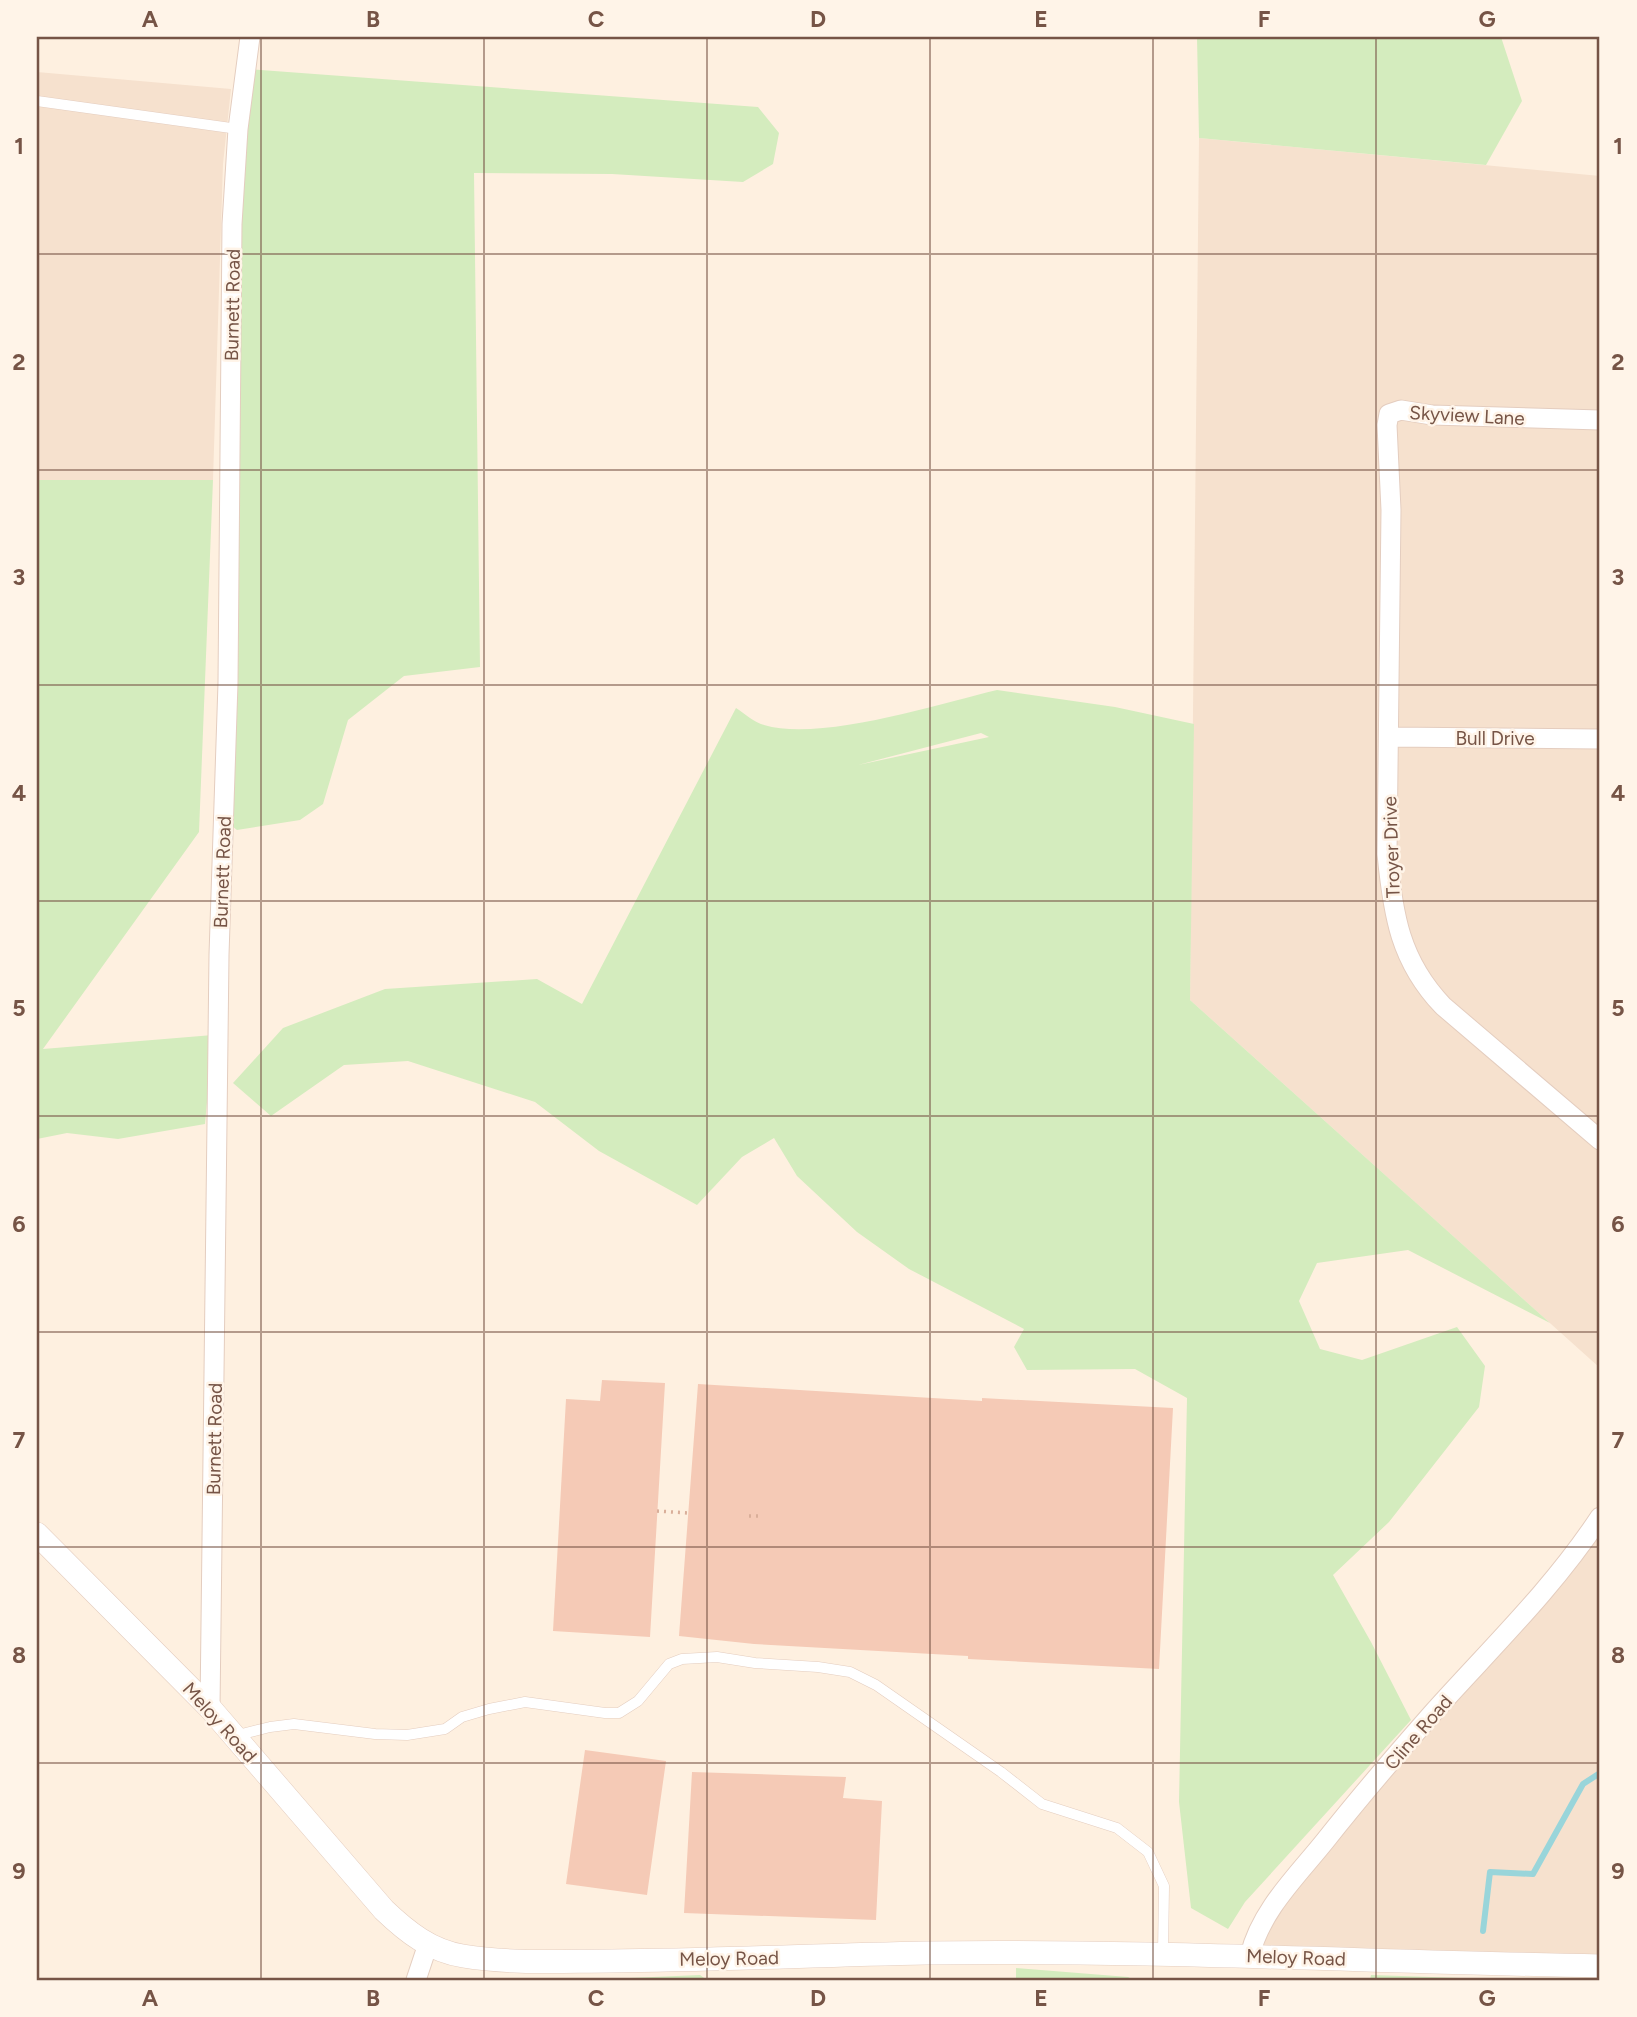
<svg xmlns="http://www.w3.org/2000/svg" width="1637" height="2017" font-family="Figtree,sans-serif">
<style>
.residential{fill:#f6e1ce}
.green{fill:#d4ecbe;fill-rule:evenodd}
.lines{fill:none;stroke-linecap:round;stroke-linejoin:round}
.stream{stroke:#99d5da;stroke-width:6}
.building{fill:#f5cab6}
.service-casing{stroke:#e4cdbf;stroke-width:11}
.minor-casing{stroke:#e4cdbf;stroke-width:21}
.tertiary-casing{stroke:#e4cdbf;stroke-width:24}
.path{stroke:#d9ae99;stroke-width:3.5;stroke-dasharray:2 5;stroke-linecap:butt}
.service{stroke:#fff;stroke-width:10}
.minor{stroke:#fff;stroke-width:19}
.tertiary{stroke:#fff;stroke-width:23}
.grid{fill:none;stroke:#765446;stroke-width:2;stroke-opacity:0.55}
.labels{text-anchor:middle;stroke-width:5;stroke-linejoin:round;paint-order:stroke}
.street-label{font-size:19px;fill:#765446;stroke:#fff4e8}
.neatline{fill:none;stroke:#765446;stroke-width:2.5}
.grid-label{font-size:23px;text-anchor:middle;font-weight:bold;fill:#765446}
</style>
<rect width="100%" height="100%" fill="#fef0e0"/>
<path class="residential" d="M37,72L231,89L223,164L213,480H37Z
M1199,138L1600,176V1368L1190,1000Z
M1600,1517V1980H1594L1595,1966L1244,1955L1254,1940Z"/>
<path class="green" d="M1197,37H1501L1522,101L1486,165L1199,138Z
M246,69L758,107L779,133L773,164L743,182L612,174L474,173L480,667L404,676L348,720L323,804L300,820L237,830L223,819L232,224Z
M37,480H213L199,832L43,1049L213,1035L205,1124L118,1139L67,1133L37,1139Z
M997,690L1115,707L1194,724L1190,1000L1550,1323L1408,1250L1317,1263L1299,1301L1320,1349L1362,1360L1457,1327L1485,1366L1479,1407L1389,1522L1333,1575L1371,1642L1411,1720L1245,1902L1228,1929L1191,1908L1179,1802L1187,1398L1135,1369L1027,1370L1014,1347L1024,1329L909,1269L857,1232L797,1176L774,1138L742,1157L697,1205L599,1151L535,1102L408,1061L344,1065L271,1116L233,1083L283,1028L385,989L537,979L582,1004L736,708C745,714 754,722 764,725C820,742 938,704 997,690ZM981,733L989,737L858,765Z
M1016,1968L1128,1977L1134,1980H1016Z
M700,1975L707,1980H582Z
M1371,1975L1521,1980H1370Z"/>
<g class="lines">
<path class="stream" d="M1483,1931L1490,1872L1533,1874L1583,1784L1600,1773"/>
</g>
<path class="building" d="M602,1380L665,1383L650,1637L553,1631L566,1399L600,1401Z
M698,1384L982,1401V1398L1173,1408L1159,1669L968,1659V1656L754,1644L679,1636Z
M585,1750L666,1761L647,1895L566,1884Z
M692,1772L846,1777L843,1798L882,1801L876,1920L684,1913Z"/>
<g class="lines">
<g class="service-casing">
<path id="service" d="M37,101L238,129
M234,1736L270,1727L294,1724L375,1734L407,1735L445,1729L462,1717L489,1709L525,1702L605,1713H619L638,1701L669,1664L682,1659L717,1657L755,1663L818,1667L850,1672L876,1685L1001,1772L1042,1804L1117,1828L1148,1852L1164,1886L1163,1954"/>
</g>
<g class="minor-casing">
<path id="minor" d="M1600,420L1432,415L1401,410L1389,414L1387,425L1391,510L1387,854C1393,915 1400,961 1443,1006L1600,1140
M1390,737L1600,739
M210,1708L219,955L228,683L232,224L238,129L250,37
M1250,1955C1261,1910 1297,1876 1325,1841C1359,1798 1395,1756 1431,1715C1489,1650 1552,1590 1600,1517
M416,1980L428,1944"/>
</g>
<g class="tertiary-casing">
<path id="tertiary" d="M37,1534L210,1708L384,1910C407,1932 431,1951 463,1956C511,1964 562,1961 611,1961C716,1960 821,1955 926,1953C1151,1950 1376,1962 1600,1966"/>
</g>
<path class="path" d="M657,1511L688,1513
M749,1516H761"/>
<use href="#service" class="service"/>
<use href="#minor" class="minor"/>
<use href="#tertiary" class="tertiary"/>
</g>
<path class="grid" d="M261,37V1980M484,37V1980M707,37V1980M930,37V1980M1153,37V1980M1376,37V1980M37,254H1600M37,470H1600M37,685H1600M37,901H1600M37,1116H1600M37,1332H1600M37,1547H1600M37,1763H1600"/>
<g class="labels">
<g class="street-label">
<text transform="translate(232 305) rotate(-89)" y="7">Burnett Road</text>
<text transform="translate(1467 415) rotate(3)" y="7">Skyview Lane</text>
<text x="1495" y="745">Bull Drive</text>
<text transform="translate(1391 847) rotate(-92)" y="7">Troyer Drive</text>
<text transform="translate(222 872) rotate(-88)" y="7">Burnett Road</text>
<text transform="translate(214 1439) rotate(-89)" y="7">Burnett Road</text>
<text transform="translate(220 1722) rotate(48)" y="7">Meloy Road</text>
<text transform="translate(1418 1732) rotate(-49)" y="7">Cline Road</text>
<text transform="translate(1296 1957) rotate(2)" y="7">Meloy Road</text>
<text transform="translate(729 1958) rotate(-1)" y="7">Meloy Road</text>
</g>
</g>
<rect width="1637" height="2017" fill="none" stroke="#fff4e8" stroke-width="77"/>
<rect x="38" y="38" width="1560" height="1941" class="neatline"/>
<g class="grid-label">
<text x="150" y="27">A</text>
<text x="373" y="27">B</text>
<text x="596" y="27">C</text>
<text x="818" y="27">D</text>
<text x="1041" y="27">E</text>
<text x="1264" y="27">F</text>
<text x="1487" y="27">G</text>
<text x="19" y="154">1</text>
<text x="1618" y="154">1</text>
<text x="19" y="370">2</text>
<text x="1618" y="370">2</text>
<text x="19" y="585">3</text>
<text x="1618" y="585">3</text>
<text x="19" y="801">4</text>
<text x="1618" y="801">4</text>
<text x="19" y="1016">5</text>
<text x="1618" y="1016">5</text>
<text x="19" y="1232">6</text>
<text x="1618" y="1232">6</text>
<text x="19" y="1448">7</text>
<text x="1618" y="1448">7</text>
<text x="19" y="1663">8</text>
<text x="1618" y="1663">8</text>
<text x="19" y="1879">9</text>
<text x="1618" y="1879">9</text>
<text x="150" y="2006">A</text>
<text x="373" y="2006">B</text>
<text x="596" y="2006">C</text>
<text x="818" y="2006">D</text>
<text x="1041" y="2006">E</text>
<text x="1264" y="2006">F</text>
<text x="1487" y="2006">G</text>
</g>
</svg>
